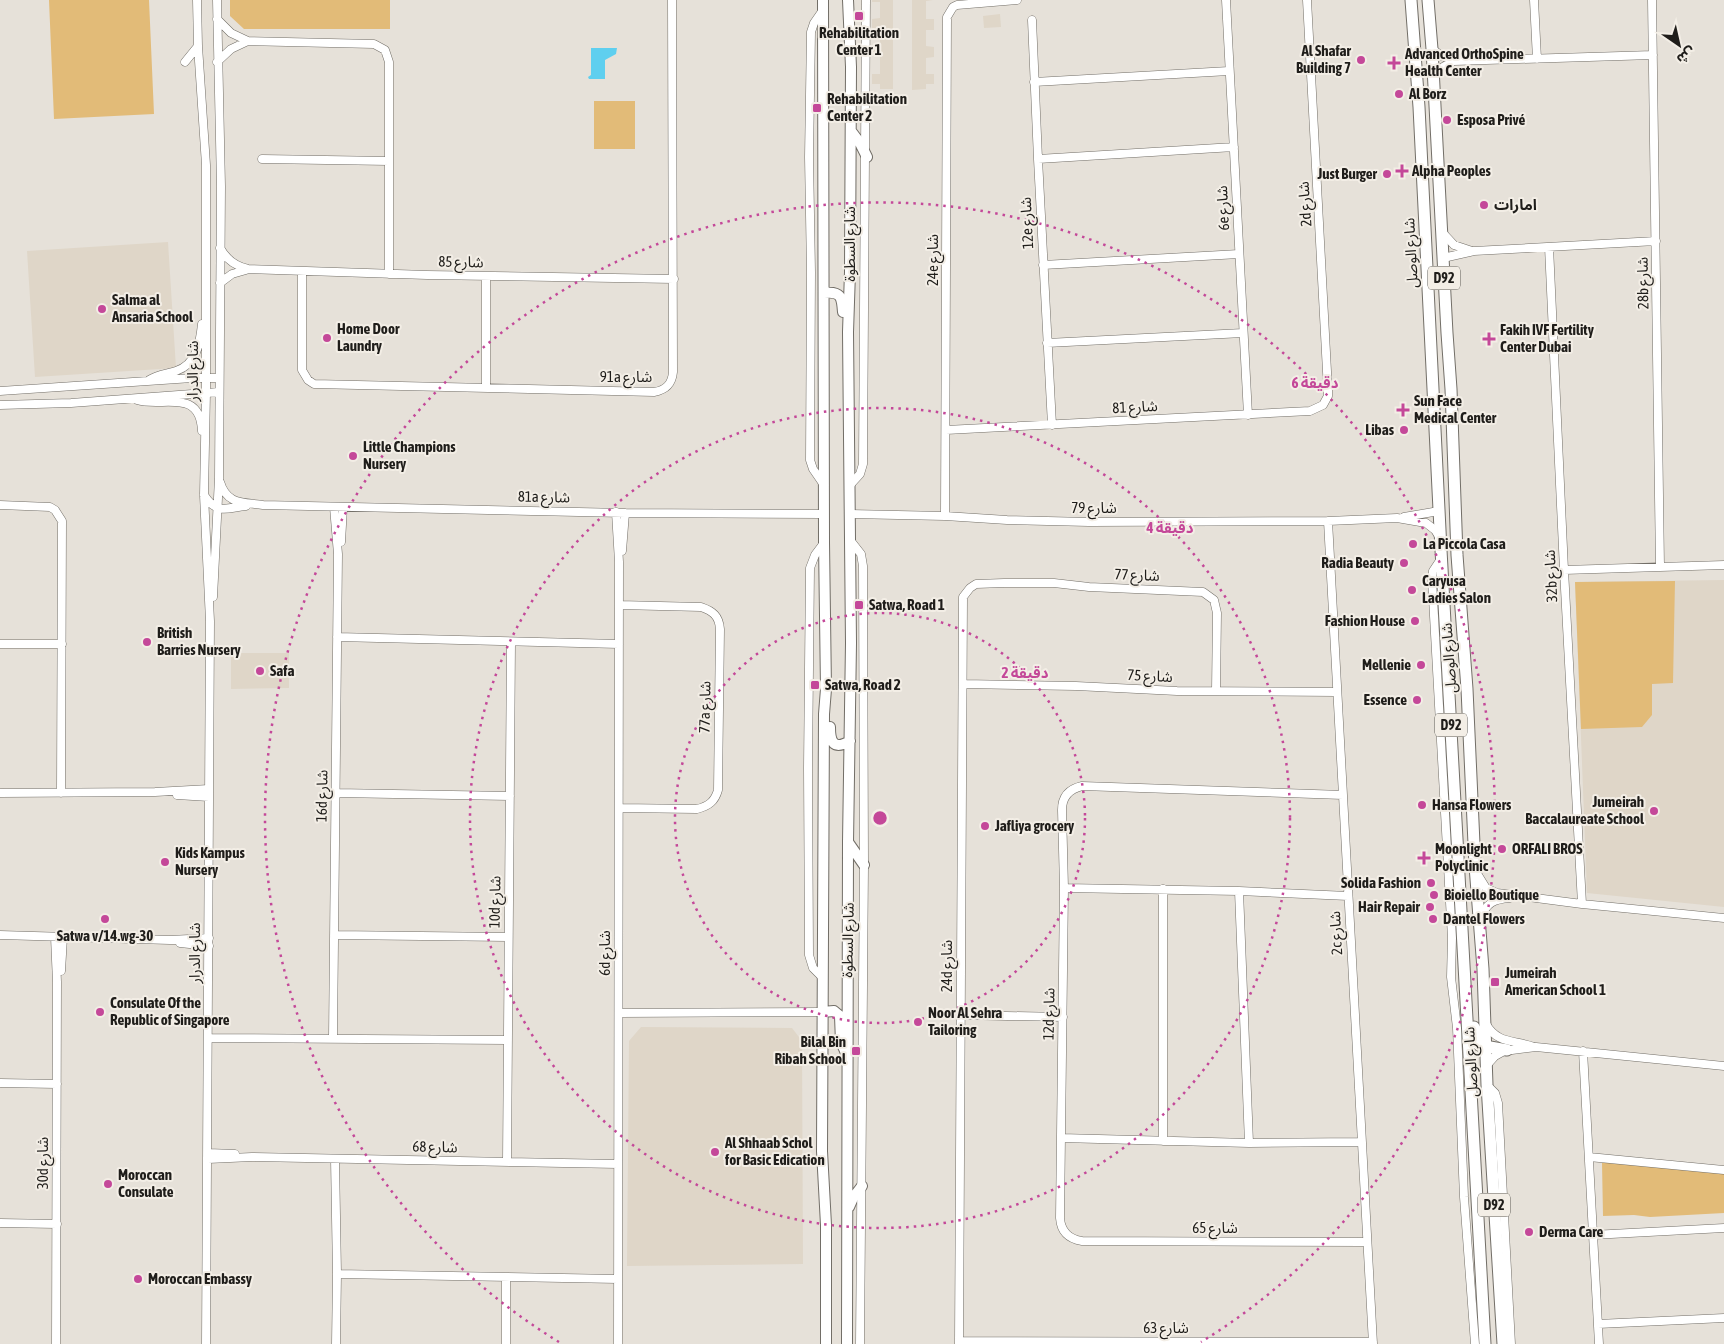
<svg xmlns="http://www.w3.org/2000/svg" width="1724" height="1344" font-family="'Asap Condensed','Noto Sans Arabic',sans-serif">
<style>
.built{fill:#dfd6c8}
.green{fill:#e2bb78}
.water{fill:#5fcfef}
.lines{fill:none;stroke-linecap:round;stroke-linejoin:round}
.street-casing{stroke:#726e67;stroke-width:9}
.secondary-casing{stroke:#726e67;stroke-width:12}
.primary-casing{stroke:#726e67;stroke-width:13}
.street{stroke:#fff;stroke-width:8}
.secondary{stroke:#fff;stroke-width:10}
.primary{stroke:#fff;stroke-width:11}
.ring{fill:none;stroke:#c44899;stroke-width:2.5;stroke-dasharray:2.5 5}
.poi-dot{fill:#c44899;stroke:#f3eee6;stroke-width:2}
.labels{text-anchor:middle;stroke-width:4;stroke-linejoin:round;paint-order:stroke}
.shield{fill:#f3eee6;stroke:#5f5c57;stroke-width:1}
.shield-label{font-size:14px;font-weight:bold;fill:#1f1d1a}
.poi-label{font-size:15px;font-weight:bold;fill:#1f1d1a;stroke:#f3eee6;text-anchor:start}
.street-label{font-size:15px;fill:#1f1d1a;stroke:#f3eee6}
.centre{fill:#c44899;stroke:#f3eee6;stroke-width:2.5}
.ring-label{font-size:15px;text-anchor:middle;font-weight:bold;fill:#c44899;stroke:#f3eee6;stroke-width:4;stroke-linejoin:round;paint-order:stroke}
</style>
<rect width="100%" height="100%" fill="#e6e1d9"/>
<path class="built" d="M872,0H893V89H880V84H872V74H880V56H872V45H880V30L872,29V19L880,18V2H872Z
M912,0H933L926,1V19H934V30H926V46L934,47V57L926,58V74H934V84H926V89L912,90Z
M1000,14L1001,27L984,28L983,16Z
M168,242L176,368L35,377L27,251Z
M1724,580V907L1587,893L1575,582Z
M231,653H289V688L231,689Z
M641,1027L792,1028L802,1041L803,1264L627,1266L629,1041Z"/>
<path class="green" d="M49,0H149L154,114L54,119Z
M230,0H390V29H244L230,16Z
M594,101H635V149H594Z
M1675,581L1673,683L1652,684V715L1642,727L1581,729L1575,582Z
M1602,1163H1616L1724,1172V1213L1650,1217L1634,1215L1603,1216Z"/>
<path class="water" d="M591,48H617L616,54L605,60V79H589L588,77L591,75Z"/>
<g class="lines">
<g class="street-casing">
<path id="street" d="M197,0L198,46L206,165V392L204,495L210,621L206,1344
M1226,0L1248,415
M1534,0L1537,59
M1652,0L1660,567
M823,10L814,23L811,32L809,157L811,272L810,460L813,469L824,485
M217,19L231,33L248,41
M1032,20L1038,159L1052,425
M1432,49L1442,56L1454,61L1653,55
M185,62L198,46
M217,62L231,49L248,41L374,44L385,50L389,62V274
M1433,75L1443,67L1454,61
M1034,82L1229,71
M262,159L389,161
M1038,159L1234,147
M1442,232L1454,245L1472,251
M1549,247L1564,570L1582,904
M220,248C226,259 235,266 248,269L427,275L674,279
M1443,258L1474,251L1656,241
M1043,265L1239,254
M302,272V370L308,380L314,384L654,392C666,390 672,384 673,372L672,0
M220,283L232,274L246,270
M1047,343L1243,333
M149,380C158,374 167,374 176,371C197,364 200,343 202,324
M486,388V276
M0,391L192,378H219
M137,400C162,408 200,387 202,431
M0,405L71,403L219,392
M946,430L1310,411L1323,405L1328,396V390L1307,0
M220,482C227,505 243,502 263,505L625,513L824,514
M850,485L860,474L863,464C865,310 866,155 866,0
M204,495C217,515 226,508 246,506
M0,505L50,507L55,510L62,521L61,793
M616,512L619,562L618,1344
M850,514L945,516L1007,520L1089,522L1328,521L1397,518L1426,523L1435,530L1440,538
M945,516L947,17L953,7L957,5L1017,0
M1404,517L1439,511
M1328,521L1373,1344
M850,540L861,554L863,566L864,865L860,1344
M341,542L343,507
M622,551L625,513
M1441,559L1433,571L1432,580L1452,938L1451,977L1457,1028L1464,1197L1475,1344
M1564,570L1724,565
M213,597L219,478L221,186L217,0
M337,637L619,644
M0,644H62
M963,684L1076,686L1177,691L1337,692
M0,793L155,792L209,789
M336,793L510,796
M177,795L209,797
M1343,795L1082,786C1069,789 1062,797 1062,810L1064,888L1060,1218C1061,1232 1069,1239 1082,1241L1367,1242
M619,808L697,809C709,806 715,801 718,790L720,629C719,616 713,611 701,607L619,605
M1478,875L1486,888L1497,893L1582,904L1724,918
M1064,888L1239,891L1348,896
M1239,891L1249,1143
M1481,918C1486,903 1494,899 1510,898
M0,935L170,940L209,938
M334,935L508,937
M55,937L57,982L56,1344
M180,943L209,946
M61,971L63,937
M822,977L813,968L809,955L808,768L810,568L815,555L824,543
M619,1013L822,1012
M960,1015L1063,1017
M1486,1024C1497,1044 1515,1040 1534,1047
M209,1038L508,1040
M333,1038L338,554L334,507
M1583,1051L1599,1344
M1486,1066L1495,1056L1504,1051L1536,1047L1724,1066
M0,1083L57,1084
M1487,1085L1495,1093L1498,1103L1511,1344
M1061,1138L1249,1143L1361,1142
M1163,1141V889
M208,1153L235,1154
M1589,1157L1724,1170
M208,1159L252,1157L618,1164
M335,1159L337,1274L336,1344
M507,1162L511,642
M0,1223L57,1224
M1592,1235L1724,1228
M337,1274L618,1279
M1598,1324L1724,1318
M959,1341L1373,1342
M506,1344V1278
M959,1344L963,597L970,588L976,584L1004,583H1054L1089,587L1203,592L1214,600L1217,613L1216,691"/>
</g>
<g class="secondary-casing">
<path id="secondary" d="M823,0L824,543L826,689L824,714L822,1151L826,1225V1344
M851,131L860,143L867,157
M824,293C841,291 842,297 843,312
M830,727C830,743 834,750 850,741
M848,842L864,865
M822,1012L834,1011L840,1016L841,1042L846,1053
M849,1207L853,1198L862,1186
M847,1344L848,842L851,643L848,332L850,272L851,67L848,0"/>
</g>
<g class="primary-casing">
<path id="primary" d="M1411,0L1419,107L1441,550L1485,1344
M1428,0L1432,49L1447,333L1451,389L1457,555L1467,689L1475,866L1483,969L1487,1085L1503,1344
M1474,1027L1475,1040L1479,1045L1507,1050"/>
</g>
<use href="#street" class="street"/>
<use href="#secondary" class="secondary"/>
<use href="#primary" class="primary"/>
</g>
<g class="ring">
<circle cx="880" cy="818" r="205"/>
<circle cx="880" cy="818" r="410"/>
<path d="M559 1342A615 615 0 1 1 1201 1342"/>
</g>
<g class="poi-dot">
<rect x="854" y="11" width="10" height="10" rx="2.5"/>
<circle cx="1361" cy="60" r="5"/>
<path d="M1391.5 55.5h5v5h5v5h-5v5h-5v-5h-5v-5h5z"/>
<circle cx="1399" cy="94" r="5"/>
<rect x="812" y="103" width="10" height="10" rx="2.5"/>
<circle cx="1447" cy="120" r="5"/>
<path d="M1399.5 163.5h5v5h5v5h-5v5h-5v-5h-5v-5h5z"/>
<circle cx="1387" cy="174" r="5"/>
<circle cx="1484" cy="205" r="5"/>
<circle cx="102" cy="309" r="5"/>
<circle cx="327" cy="338" r="5"/>
<path d="M1486.5 331.5h5v5h5v5h-5v5h-5v-5h-5v-5h5z"/>
<path d="M1400.5 402.5h5v5h5v5h-5v5h-5v-5h-5v-5h5z"/>
<circle cx="1404" cy="430" r="5"/>
<circle cx="353" cy="456" r="5"/>
<circle cx="1413" cy="544" r="5"/>
<circle cx="1404" cy="563" r="5"/>
<circle cx="1412" cy="590" r="5"/>
<rect x="854" y="600" width="10" height="10" rx="2.5"/>
<circle cx="1415" cy="621" r="5"/>
<circle cx="147" cy="642" r="5"/>
<circle cx="1421" cy="665" r="5"/>
<circle cx="260" cy="671" r="5"/>
<rect x="810" y="680" width="10" height="10" rx="2.5"/>
<circle cx="1417" cy="700" r="5"/>
<circle cx="1422" cy="805" r="5"/>
<circle cx="1654" cy="811" r="5"/>
<circle cx="985" cy="826" r="5"/>
<circle cx="1502" cy="849" r="5"/>
<path d="M1421.5 850.5h5v5h5v5h-5v5h-5v-5h-5v-5h5z"/>
<circle cx="165" cy="862" r="5"/>
<circle cx="1431" cy="883" r="5"/>
<circle cx="1434" cy="895" r="5"/>
<circle cx="1430" cy="907" r="5"/>
<circle cx="105" cy="919" r="5"/>
<circle cx="1433" cy="919" r="5"/>
<rect x="1490" y="977" width="10" height="10" rx="2.5"/>
<circle cx="100" cy="1012" r="5"/>
<circle cx="918" cy="1022" r="5"/>
<rect x="851" y="1046" width="10" height="10" rx="2.5"/>
<circle cx="715" cy="1152" r="5"/>
<circle cx="108" cy="1184" r="5"/>
<circle cx="1529" cy="1232" r="5"/>
<circle cx="138" cy="1279" r="5"/>
</g>
<g class="labels">
<g class="shield">
<rect x="1428" y="266.5" width="32" height="23" rx="4"/>
<rect x="1435" y="713.5" width="32" height="23" rx="4"/>
<rect x="1478" y="1193.5" width="32" height="23" rx="4"/>
</g>
<g class="shield-label">
<text x="1444" y="283">D92</text>
<text x="1451" y="730">D92</text>
<text x="1494" y="1210">D92</text>
</g>
<g class="poi-label">
<text x="859" y="38" text-anchor="middle">Rehabilitation<tspan x="859" dy="17">Center 1</tspan></text>
<text x="1351" y="56" text-anchor="end">Al Shafar<tspan x="1351" dy="17">Building 7</tspan></text>
<text x="1405" y="59">Advanced OrthoSpine<tspan x="1405" dy="17">Health Center</tspan></text>
<text x="1409" y="99">Al Borz</text>
<text x="827" y="104">Rehabilitation<tspan x="827" dy="17">Center 2</tspan></text>
<text x="1457" y="125">Esposa Privé</text>
<text x="1412" y="176">Alpha Peoples</text>
<text x="1377" y="179" text-anchor="end">Just Burger</text>
<text x="1494" y="210">امارات</text>
<text x="112" y="305">Salma al<tspan x="112" dy="17">Ansaria School</tspan></text>
<text x="337" y="334">Home Door<tspan x="337" dy="17">Laundry</tspan></text>
<text x="1500" y="335">Fakih IVF Fertility<tspan x="1500" dy="17">Center Dubai</tspan></text>
<text x="1414" y="406">Sun Face<tspan x="1414" dy="17">Medical Center</tspan></text>
<text x="1394" y="435" text-anchor="end">Libas</text>
<text x="363" y="452">Little Champions<tspan x="363" dy="17">Nursery</tspan></text>
<text x="1423" y="549">La Piccola Casa</text>
<text x="1394" y="568" text-anchor="end">Radia Beauty</text>
<text x="1422" y="586">Caryusa<tspan x="1422" dy="17">Ladies Salon</tspan></text>
<text x="869" y="610">Satwa, Road 1</text>
<text x="1405" y="626" text-anchor="end">Fashion House</text>
<text x="157" y="638">British<tspan x="157" dy="17">Barries Nursery</tspan></text>
<text x="1411" y="670" text-anchor="end">Mellenie</text>
<text x="270" y="676">Safa</text>
<text x="825" y="690">Satwa, Road 2</text>
<text x="1407" y="705" text-anchor="end">Essence</text>
<text x="1644" y="807" text-anchor="end">Jumeirah<tspan x="1644" dy="17">Baccalaureate School</tspan></text>
<text x="1432" y="810">Hansa Flowers</text>
<text x="995" y="831">Jafliya grocery</text>
<text x="1435" y="854">Moonlight<tspan x="1435" dy="17">Polyclinic</tspan></text>
<text x="1512" y="854">ORFALI BROS</text>
<text x="175" y="858">Kids Kampus<tspan x="175" dy="17">Nursery</tspan></text>
<text x="1421" y="888" text-anchor="end">Solida Fashion</text>
<text x="1444" y="900">Bioiello Boutique</text>
<text x="1420" y="912" text-anchor="end">Hair Repair</text>
<text x="1443" y="924">Dantel Flowers</text>
<text x="105" y="941" text-anchor="middle">Satwa v/14.wg-30</text>
<text x="1505" y="978">Jumeirah<tspan x="1505" dy="17">American School 1</tspan></text>
<text x="110" y="1008">Consulate Of the<tspan x="110" dy="17">Republic of Singapore</tspan></text>
<text x="928" y="1018">Noor Al Sehra<tspan x="928" dy="17">Tailoring</tspan></text>
<text x="846" y="1047" text-anchor="end">Bilal Bin<tspan x="846" dy="17">Ribah School</tspan></text>
<text x="725" y="1148">Al Shhaab Schol<tspan x="725" dy="17">for Basic Edication</tspan></text>
<text x="118" y="1180">Moroccan<tspan x="118" dy="17">Consulate</tspan></text>
<text x="1539" y="1237">Derma Care</text>
<text x="148" y="1284">Moroccan Embassy</text>
</g>
<g class="street-label">
<text transform="translate(1305 204) rotate(-94)" y="5">2d شارع</text>
<text transform="translate(1223 208) rotate(-93)" y="5">6e شارع</text>
<text transform="translate(1027 223) rotate(-93)" y="5">12e شارع</text>
<text transform="translate(850 244) rotate(-90)" y="5">شارع السطوة</text>
<text transform="translate(1411 253) rotate(-93)" y="5">شارع الوصل</text>
<text transform="translate(933 260) rotate(-90)" y="5">24e شارع</text>
<text transform="translate(461 262) rotate(1)" y="5">شارع 85</text>
<text transform="translate(1643 283) rotate(-91)" y="5">28b شارع</text>
<text transform="translate(193 371) rotate(-90)" y="5">شارع الدرار</text>
<text x="626" y="382">91a شارع</text>
<text transform="translate(1135 407) rotate(-3)" y="5">شارع 81</text>
<text transform="translate(544 497) rotate(1)" y="5">81a شارع</text>
<text x="1094" y="513">شارع 79</text>
<text transform="translate(1137 575) rotate(2)" y="5">شارع 77</text>
<text transform="translate(1551 576) rotate(-93)" y="5">32b شارع</text>
<text transform="translate(1449 658) rotate(-94)" y="5">شارع الوصل</text>
<text transform="translate(1150 676) rotate(3)" y="5">شارع 75</text>
<text transform="translate(705 707) rotate(-89)" y="5">77a شارع</text>
<text transform="translate(322 796) rotate(-89)" y="5">16d شارع</text>
<text transform="translate(495 902) rotate(-89)" y="5">10d شارع</text>
<text transform="translate(1336 933) rotate(-93)" y="5">2c شارع</text>
<text transform="translate(848 940) rotate(-89)" y="5">شارع السطوة</text>
<text transform="translate(195 953) rotate(-90)" y="5">شارع الدرار</text>
<text transform="translate(605 953) rotate(-90)" y="5">6d شارع</text>
<text transform="translate(947 966) rotate(-90)" y="5">24d شارع</text>
<text transform="translate(1049 1014) rotate(-89)" y="5">12d شارع</text>
<text transform="translate(1471 1062) rotate(-93)" y="5">شارع الوصل</text>
<text transform="translate(435 1147) rotate(1)" y="5">شارع 68</text>
<text transform="translate(43 1163) rotate(-90)" y="5">30d شارع</text>
<text x="1215" y="1233">شارع 65</text>
<text x="1166" y="1333">شارع 63</text>
</g>
</g>
<circle cx="880" cy="818" r="8" class="centre"/>
<g class="ring-label">
<text x="1315" y="388">6 دقيقة</text>
<text x="1170" y="533">4 دقيقة</text>
<text x="1025" y="678">2 دقيقة</text>
</g>
<g transform="translate(1679 45) rotate(146)" stroke="#f3eee6" stroke-width="4" paint-order="stroke">
<path d="M0-4L9 19L0 12L-9 19Z" fill="#1f1d1a"/>
<text y="-8" font-size="14" font-weight="bold" text-anchor="middle" fill="#1f1d1a">ش</text>
</g>
</svg>
